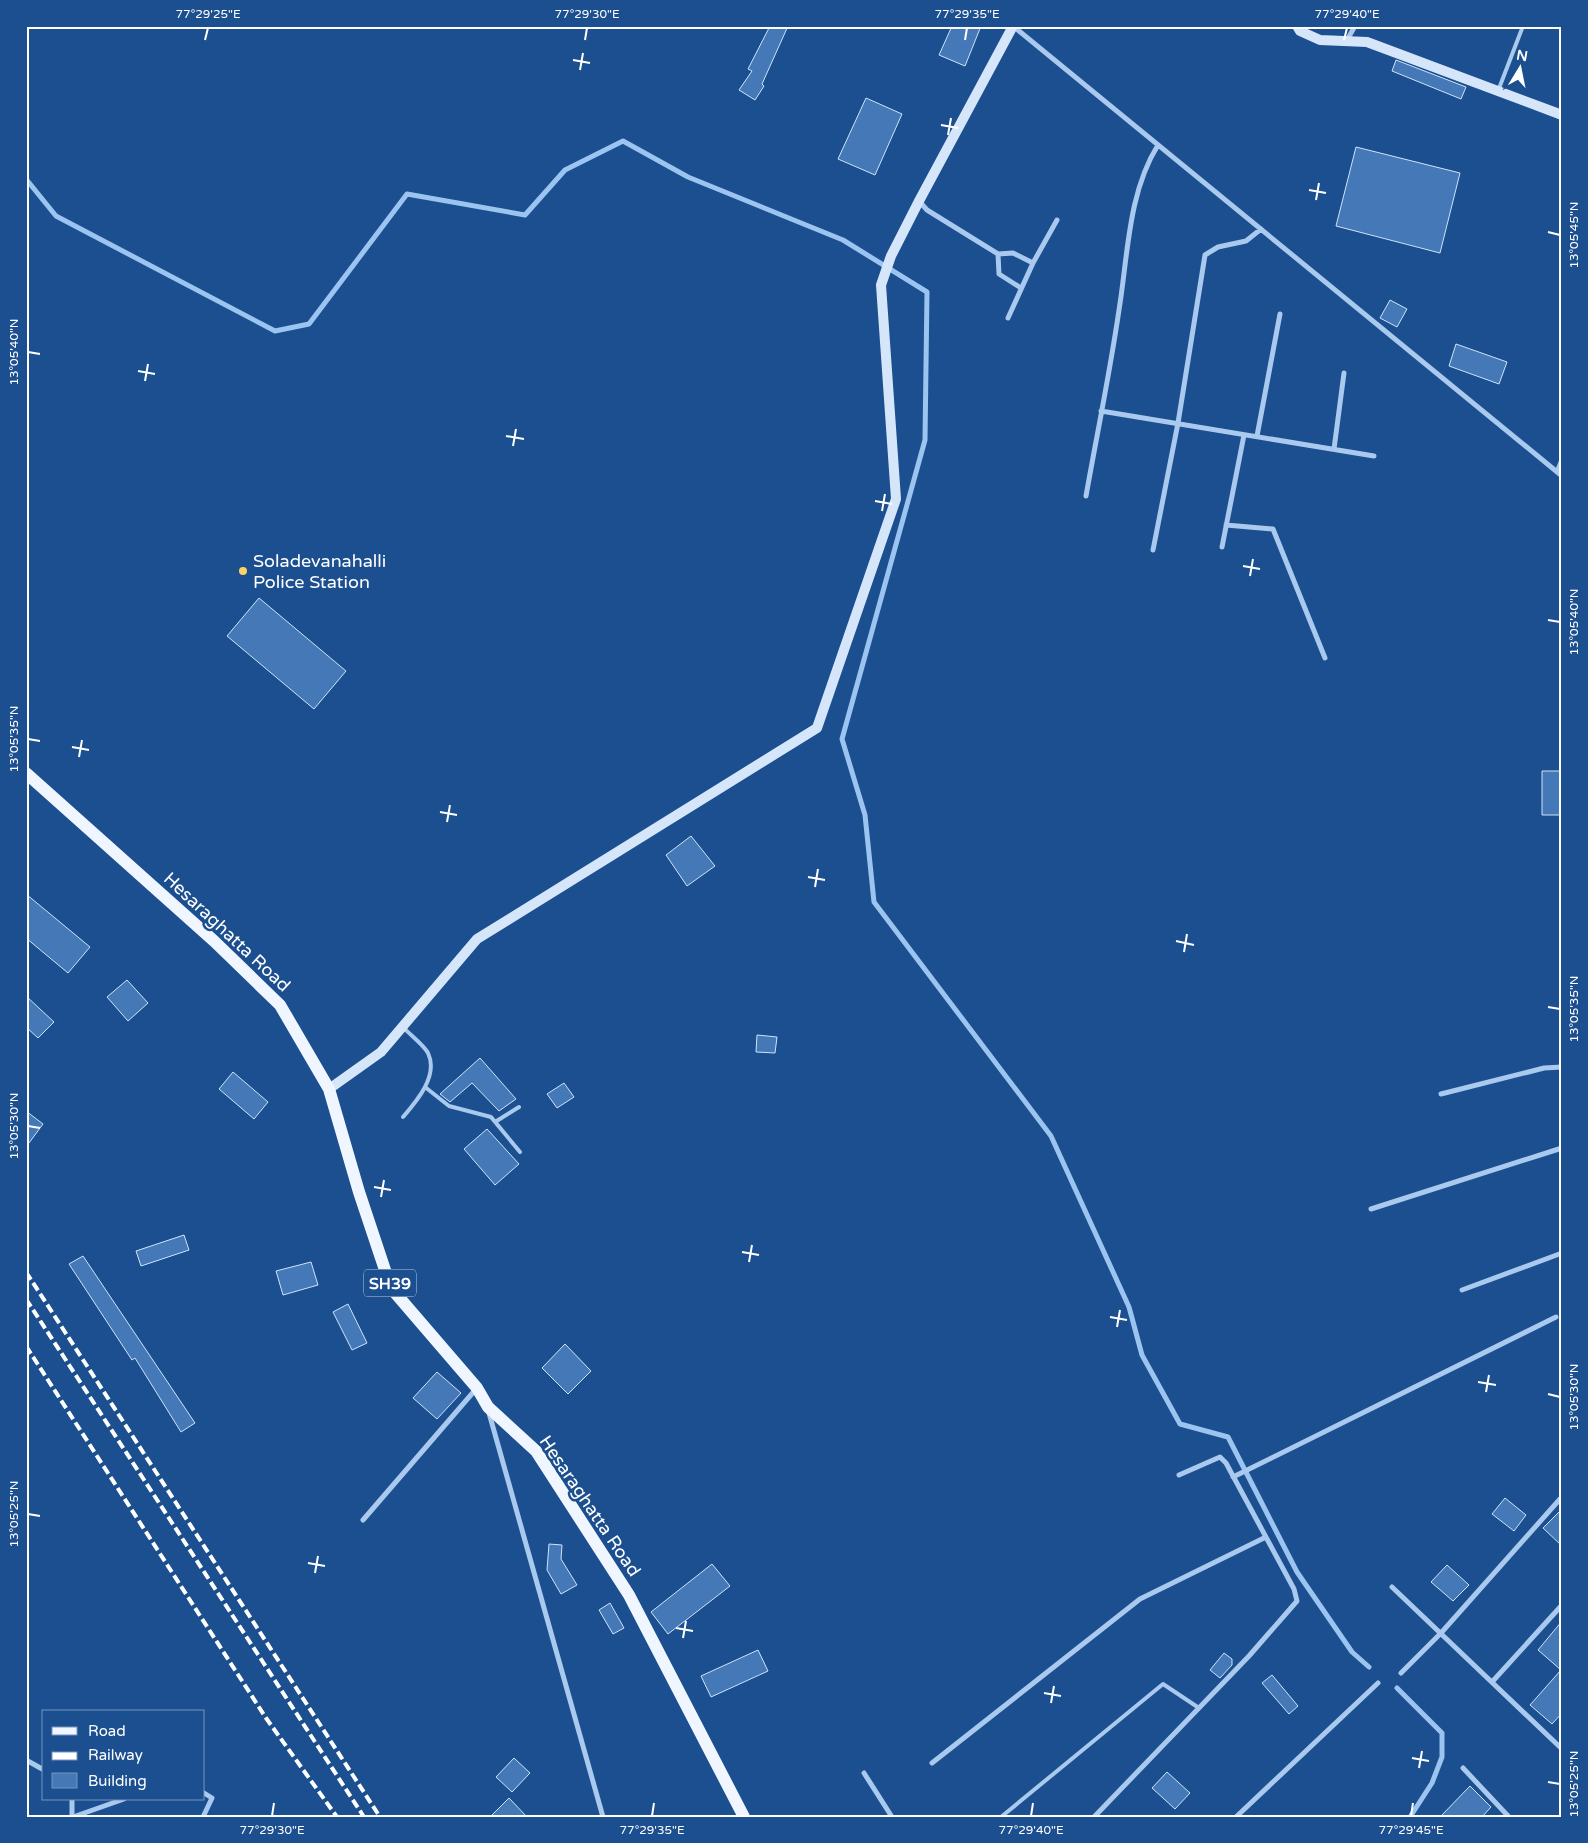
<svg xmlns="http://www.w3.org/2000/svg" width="1588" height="1843" font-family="'Varela Round',sans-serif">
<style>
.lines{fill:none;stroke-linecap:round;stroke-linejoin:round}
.stream{stroke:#9cc4f0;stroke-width:5}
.building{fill:#4478b7;stroke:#cfe3fa}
.lane{stroke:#a9c9ee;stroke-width:4}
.street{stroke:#a9c9ee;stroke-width:5}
.secondary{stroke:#d6e6fa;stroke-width:10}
.primary{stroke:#f0f6ff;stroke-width:12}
.rail{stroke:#fff;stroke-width:4;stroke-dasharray:9 4;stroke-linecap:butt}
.ticks{fill:none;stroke:#fff;stroke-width:2}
.poi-dot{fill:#ffd166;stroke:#1b4f8f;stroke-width:2}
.labels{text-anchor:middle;stroke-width:5;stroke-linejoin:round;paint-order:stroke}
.shield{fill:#1b4f8f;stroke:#bbcadd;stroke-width:1}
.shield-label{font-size:16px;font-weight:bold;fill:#fff}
.poi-label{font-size:18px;fill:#fff;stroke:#1b4f8f;text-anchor:start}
.street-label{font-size:18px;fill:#fff;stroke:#1b4f8f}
.neatline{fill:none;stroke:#fff;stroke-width:2}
.ticks-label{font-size:12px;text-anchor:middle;fill:#fff}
</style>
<rect width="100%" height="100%" fill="#1b4f8f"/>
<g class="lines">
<path class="stream" d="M26,179L56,216L275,331L309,324L407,194L525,215L565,170L623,141L688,177L843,240L927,292L925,440L842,739L865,815L874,902L1051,1136L1129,1307L1142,1355L1180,1424L1228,1437L1297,1572L1352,1652L1369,1667
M1397,1688L1442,1733V1757L1432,1783L1410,1817"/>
</g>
<path class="building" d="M770,26H788L762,84L764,86L755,100L739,90L752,71L748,69Z
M952,26H981L965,66L939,55Z
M1396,60L1466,87L1461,99L1392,71Z
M866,98L902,114L875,175L838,159Z
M1356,147L1460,173L1440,253L1336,226Z
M1390,300L1407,309L1397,327L1380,318Z
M1456,344L1507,362L1499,384L1449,366Z
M259,598L346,671L314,709L227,636Z
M1542,771H1562V815H1542Z
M691,836L715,866L687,886L666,855Z
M26,894L90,947L68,973L26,938Z
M127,980L148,1003L128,1021L107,997Z
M26,996L54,1022L38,1038L26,1027Z
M757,1035L777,1037L775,1053L756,1052Z
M480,1058L516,1099L499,1111L472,1083L450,1102L440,1094Z
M233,1072L268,1102L254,1119L219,1089Z
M564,1083L574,1097L557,1108L547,1094Z
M26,1111L43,1124L26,1147Z
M487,1129L519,1164L495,1185L464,1149Z
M184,1235L189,1250L141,1266L136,1251Z
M83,1256L195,1423L181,1432L135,1358L132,1360L69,1264Z
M311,1262L318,1285L283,1295L276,1271Z
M348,1304L367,1343L352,1350L333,1312Z
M565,1344L591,1371L568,1394L542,1368Z
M437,1372L461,1393L437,1419L413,1398Z
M1505,1498L1526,1515L1514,1531L1492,1514Z
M1562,1509V1546L1543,1528Z
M549,1544L562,1545L561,1559L577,1585L561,1594L547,1570Z
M712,1564L730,1586L668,1634L651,1612Z
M1447,1565L1469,1585L1453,1601L1431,1582Z
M610,1603L624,1628L613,1634L599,1610Z
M1562,1621V1713L1552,1724L1530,1705L1561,1670L1538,1650Z
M758,1650L768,1671L711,1697L701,1676Z
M1224,1653L1232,1659V1665L1220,1678L1210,1670Z
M1272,1675L1298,1706L1289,1714L1262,1683Z
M514,1758L530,1773L512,1792L496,1777Z
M1167,1772L1190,1793L1175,1809L1152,1788Z
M1470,1786L1491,1807L1482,1817H1440Z
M509,1798L527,1817H490Z"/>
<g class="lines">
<path class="lane" d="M1498,91L1523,26
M403,1027C410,1035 423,1044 428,1053C439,1076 416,1102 403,1117
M425,1087L449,1106L491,1117L520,1152
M495,1122L519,1107
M1001,1817L1163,1684L1199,1708"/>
<path class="street" d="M1013,26L1562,476
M1347,40L1355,26
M919,201L927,210L998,254L999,274L1021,288
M998,254L1013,253L1033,263L1008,318
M1033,263L1057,220
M1101,411L1374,456
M1257,436L1280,314
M1334,449L1344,373
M1557,472L1562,460
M1086,496C1097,434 1110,372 1119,310C1128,255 1128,193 1158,145
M1226,525L1273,529L1325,658
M1222,547L1244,435
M1153,550L1178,423L1205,255L1218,247L1246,241L1261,229
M1441,1094L1544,1068L1562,1067
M1371,1209L1562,1148
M1462,1290L1562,1253
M489,1413L603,1817
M1233,1477L1556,1317
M363,1520L476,1389
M1392,1587L1562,1749
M1401,1673L1441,1633L1560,1499
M1492,1682L1562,1605
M26,1760L44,1770
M932,1763L1140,1599L1266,1537
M1463,1768L1509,1817
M864,1773L892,1817
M72,1799V1817
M73,1817L124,1799
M203,1817L212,1798L204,1793
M1094,1817L1249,1656L1297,1601L1294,1589L1226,1463L1220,1457L1179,1475
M1236,1817L1378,1683"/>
<path class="secondary" d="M1297,26L1300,31L1320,40L1367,42L1562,115
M329,1089L381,1052L477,939L817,728L896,499L881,285L891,256L919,201L1013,26"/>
<path class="primary" d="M26,773L214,941L280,1005L329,1089L359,1192L391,1288L477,1388L488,1407L536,1451L629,1595L744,1817"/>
<path class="rail" d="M26,1272L380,1817
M26,1299L364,1817
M26,1346L266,1718L337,1817"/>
</g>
<path class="ticks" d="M205,40L208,28M585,40L587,28M965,40L967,28M1344,40L1347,28M573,60L590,63M580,70L583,53M941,125L958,128M948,135L951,118M1309,190L1326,193M1316,200L1319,183M1548,232L1560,235M28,352L40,354M138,371L155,374M145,381L148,364M506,436L524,439M513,446L516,429M875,501L892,504M882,511L885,494M1243,566L1260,569M1250,576L1253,559M1548,620L1560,622M28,739L40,741M72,747L89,750M79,757L82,740M440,812L457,815M447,822L450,805M808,877L825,880M815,887L818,869M1176,941L1194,945M1184,952L1187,934M1548,1007L1560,1009M28,1126L40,1128M374,1187L391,1190M381,1197L384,1180M742,1252L759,1255M749,1262L752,1245M1110,1317L1127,1320M1117,1327L1120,1310M1478,1382L1496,1385M1486,1392L1489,1375M1548,1394L1560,1397M28,1514L40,1516M308,1563L325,1566M315,1573L318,1556M676,1628L693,1631M683,1638L686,1621M1044,1693L1061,1696M1051,1703L1054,1686M1412,1758L1429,1761M1419,1768L1422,1751M1548,1782L1560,1784M272,1816L274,1803M652,1816L654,1803M1031,1816L1033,1803M1411,1816L1413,1803"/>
<circle class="poi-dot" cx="243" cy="571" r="5"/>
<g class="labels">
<rect class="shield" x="364" y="1269.5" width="52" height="27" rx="4"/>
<g class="shield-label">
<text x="390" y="1289">SH39</text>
</g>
<g class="poi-label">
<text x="253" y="567">Soladevanahalli<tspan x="253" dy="21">Police Station</tspan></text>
</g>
<g class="street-label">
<text transform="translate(227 932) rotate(43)" y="6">Hesaraghatta Road</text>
<text transform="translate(590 1506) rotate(56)" y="6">Hesaraghatta Road</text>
</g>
</g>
<rect width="1588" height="1843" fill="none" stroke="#1b4f8f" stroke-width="55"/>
<rect x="42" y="1710" width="162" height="90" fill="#1b4f8f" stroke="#7695bc"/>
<rect x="52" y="1727" width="25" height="8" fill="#f0f6ff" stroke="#7695bc"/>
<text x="88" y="1736" font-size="15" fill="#ffffff">Road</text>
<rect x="52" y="1752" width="25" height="8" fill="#ffffff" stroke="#7695bc"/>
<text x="88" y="1760" font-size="15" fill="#ffffff">Railway</text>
<rect x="52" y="1773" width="25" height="15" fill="#4478b7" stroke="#7695bc"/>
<text x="88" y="1786" font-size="15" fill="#ffffff">Building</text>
<g transform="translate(1520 68) rotate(10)" stroke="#1b4f8f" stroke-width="4" paint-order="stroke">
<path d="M0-4L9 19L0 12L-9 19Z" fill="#ffffff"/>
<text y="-8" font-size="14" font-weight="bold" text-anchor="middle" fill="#ffffff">N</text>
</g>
<rect x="28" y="28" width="1532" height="1788" class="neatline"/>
<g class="ticks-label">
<text x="208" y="18">77°29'25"E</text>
<text x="587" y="18">77°29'30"E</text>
<text x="967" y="18">77°29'35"E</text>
<text x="1347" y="18">77°29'40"E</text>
<text transform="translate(1574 235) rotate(-90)" y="4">13°05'45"N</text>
<text transform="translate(14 352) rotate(-90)" y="4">13°05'40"N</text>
<text transform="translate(1574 622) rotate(-90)" y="4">13°05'40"N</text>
<text transform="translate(14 739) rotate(-90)" y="4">13°05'35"N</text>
<text transform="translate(1574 1009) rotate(-90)" y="4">13°05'35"N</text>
<text transform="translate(14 1126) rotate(-90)" y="4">13°05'30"N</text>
<text transform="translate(1574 1397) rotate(-90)" y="4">13°05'30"N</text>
<text transform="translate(14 1514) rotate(-90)" y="4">13°05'25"N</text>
<text transform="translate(1574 1784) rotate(-90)" y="4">13°05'25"N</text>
<text x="272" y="1834">77°29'30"E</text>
<text x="652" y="1834">77°29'35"E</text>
<text x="1031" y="1834">77°29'40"E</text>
<text x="1411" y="1834">77°29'45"E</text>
</g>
</svg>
